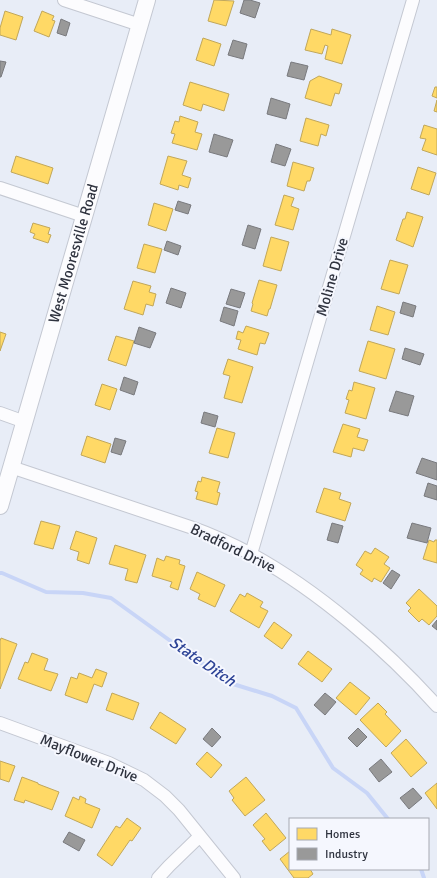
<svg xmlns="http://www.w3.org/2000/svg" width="437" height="878" font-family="Signika,sans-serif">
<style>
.homes{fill:#ffd966;stroke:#c1a75a}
.industry{fill:#999;stroke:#797a7e}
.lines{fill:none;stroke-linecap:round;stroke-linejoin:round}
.stream{stroke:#c8d5f7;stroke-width:4}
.minor-casing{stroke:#c4c8d2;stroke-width:14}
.secondary-casing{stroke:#c4c8d2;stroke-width:18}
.minor{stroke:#fcfcfe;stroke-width:12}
.secondary{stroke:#fcfcfe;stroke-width:16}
.labels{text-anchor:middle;stroke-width:4;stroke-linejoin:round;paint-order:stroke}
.street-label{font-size:15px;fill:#2f333f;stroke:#f5f7fe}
.water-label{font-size:16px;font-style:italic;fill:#2e4497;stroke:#f5f7fe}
</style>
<rect width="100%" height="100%" fill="#e8edf7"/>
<path class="homes" d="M214,0L234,1L226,26L208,21Z
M5,11L23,17L16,40L0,35V28Z
M42,11L54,16L52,20L55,21L49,37L34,31Z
M311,29L331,35L332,29L351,35L342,64L325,59L328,46L325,45L322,54L305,50Z
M203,38L221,44L214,66L196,60Z
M319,76L342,84L339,94L335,93L331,106L305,98L310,81Z
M190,82L229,94L224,111L203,104L201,111L183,105Z
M435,87H437V98L432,96Z
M437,100V112L434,111Z
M180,116L198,122L195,132L202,134L197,150L172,143L175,134L171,133L175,121L179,122Z
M306,118L329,125L326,136L321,134L318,146L300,141Z
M424,125L437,129V155L422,150L426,139L420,138Z
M16,156L53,168L48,184L11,172Z
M168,156L187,161L182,175L191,178L188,188L179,185L178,190L160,184Z
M293,162L314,168L310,181H307L304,191L287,186Z
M418,167L436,173L429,195L411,189Z
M284,195L294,198L291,206L299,209L293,230L275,225Z
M154,203L173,209L166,231L148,225Z
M407,212L423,217L413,247L396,240L403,219H405Z
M33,223L50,228L48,234L51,235L48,243L33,238L35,234L30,232Z
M271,237L289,242L281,271L263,266Z
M144,244L162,249L155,273L137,268Z
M390,260L408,265L399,294L381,289Z
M259,280L277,285L270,309H269L267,316L251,311L253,304L252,303Z
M133,281L151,286L149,292L156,294L153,306L146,304L143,315L124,309Z
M377,306L395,312L388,335L370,330Z
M246,326L269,333L265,344L260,343L257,355L238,349L241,340L236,339L238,331L243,333Z
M0,332L6,334L0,351Z
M116,336L134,341L126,366L108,360Z
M368,341L395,349L386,379L359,371Z
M228,359L253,367L242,403L224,398L230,376L223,374Z
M354,382L375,388L366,419L345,413L349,400L346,399L349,390L352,391Z
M102,384L117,389L110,410L95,405Z
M343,424L360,429L357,437L368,440L364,451L353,448L351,457L333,452Z
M217,428L235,433L228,458L209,453Z
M87,436L111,444L105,463L81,455Z
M202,477L220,482L217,492L220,493L217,505L196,499L198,492L195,491L198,481L201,482Z
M324,488L341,493L339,499L351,503L345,521L316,512Z
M41,521L60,526L53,549L34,544Z
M76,531L97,538L89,564L77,560L79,552L70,549Z
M429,540L434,542L435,540H437V563L423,559Z
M115,545L146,555L137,583L125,580L128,569L109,564Z
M375,548L389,557L384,564L390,568L381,582L374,578L372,582L360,574L363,570L356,565L365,551L371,554Z
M166,556L180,560L179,564L185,566L178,590L170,587L172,582L152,576L157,558L164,561Z
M197,572L225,585L215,607L198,599L200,594L190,589Z
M419,589L437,606V616L429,625L422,619L419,622L408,611L411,608L406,603Z
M247,593L263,602L260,607L268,611L259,628L230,611L240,594L245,597Z
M274,622L292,635L282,649L264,636Z
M1,638L17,644L0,689V641Z
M308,651L332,669L322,682L298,664Z
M32,653L48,659L44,670L58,674L51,691L18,679L25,662L28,663Z
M96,669L107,673L102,687L94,684L87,703L65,695L71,677L77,679L79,673L92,678Z
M350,682L370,698L356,715L336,698Z
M112,693L139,703L133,720L106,710Z
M378,703L387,712L385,714L401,731L386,747L360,720Z
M160,712L186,729L176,744L150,728Z
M406,739L427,763L411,777L391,753Z
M207,752L222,765L211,778L196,764Z
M0,761L15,766L9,782L0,779Z
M22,777L38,783V784L59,792L52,810L25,800L24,803L14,800Z
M246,777L265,800L245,816L232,800L234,798L229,791Z
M437,783V809L425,793Z
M80,796L86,799L85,803L100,809L92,828L65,816L73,797L79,800Z
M266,813L286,838L270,851L262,841L265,839L253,825Z
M127,818L141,828L132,841L130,840L112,866L97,855L116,826L120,828Z
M290,851V869H310L313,874L308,878H294L280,859Z"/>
<path class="industry" d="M244,0H250L260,3L255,18L240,13Z
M61,19L70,23L66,36L57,33Z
M233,40L247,44L243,59L228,55Z
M0,61L6,62L1,77H0Z
M291,62L308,66L304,80L287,76Z
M271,98L290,104L286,119L267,114Z
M214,134L233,140L227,157L209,152Z
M276,144L291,149L285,166L271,162Z
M178,201L191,205L188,214L175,210Z
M248,225L261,229L255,249L242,245Z
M167,241L181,246L178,255L164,250Z
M171,288L186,293L181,308L166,303Z
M231,289L245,293L240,308L226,304Z
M403,302L416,306L413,317L400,313Z
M224,307L238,311L234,326L220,321Z
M139,327L156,333L150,348L134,343Z
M405,348L424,354L420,365L402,359Z
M124,377L138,382L134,395L120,390Z
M396,391L414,396L408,416L389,411Z
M204,412L218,416L215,427L201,423Z
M115,438L126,441L121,455L111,452Z
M422,458L437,463V480L416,473Z
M428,483L437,486V500L424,496Z
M332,523L343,526L338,543L327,540Z
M412,523L431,528L427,543L407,538Z
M392,570L400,575L391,589L383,583Z
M437,620V630L432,626Z
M325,693L336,702L325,715L314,705Z
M212,728L221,737L212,747L203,739Z
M358,728L367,737L357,747L348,738Z
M381,759L392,772L379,782L369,769Z
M413,788L422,798L409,809L400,798Z
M69,832L85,840L79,851L63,842Z"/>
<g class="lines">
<path class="stream" d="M0,573H2L46,592L83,593L111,598L190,655L233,684L272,696L296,708L333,768L367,793L388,819
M421,869L424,878"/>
<g class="minor-casing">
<path id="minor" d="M64,0L140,25
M0,188L84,216
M0,413L25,422
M11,467L193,528C213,535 232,544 251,554C317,590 387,650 437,706
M251,554L413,0
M0,723L109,763L144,780L165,796L179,810L234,878
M158,878L169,866L200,836"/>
</g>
<g class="secondary-casing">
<g id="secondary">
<path id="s1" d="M0,506L147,0"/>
</g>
</g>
<use href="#minor" class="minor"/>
<use href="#secondary" class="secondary"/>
</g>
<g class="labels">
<g class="street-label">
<text dy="5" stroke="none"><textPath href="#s1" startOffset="263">West Mooresville Road</textPath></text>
<text transform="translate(332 277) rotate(-74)" y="5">Moline Drive</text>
<text transform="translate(233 548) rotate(26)" y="5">Bradford Drive</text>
<text transform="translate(89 758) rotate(22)" y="5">Mayflower Drive</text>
</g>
<g class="water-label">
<text transform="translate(203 661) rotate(34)" y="6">State Ditch</text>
</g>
</g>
<rect x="289" y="818" width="140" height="52" fill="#f5f7fe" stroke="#a6a9b2"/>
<rect x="297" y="828" width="20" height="12" fill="#ffd966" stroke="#a6a9b2"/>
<text x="325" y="838" font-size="12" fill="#2f333f">Homes</text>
<rect x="297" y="848" width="20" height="12" fill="#999999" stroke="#a6a9b2"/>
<text x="325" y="858" font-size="12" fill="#2f333f">Industry</text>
</svg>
